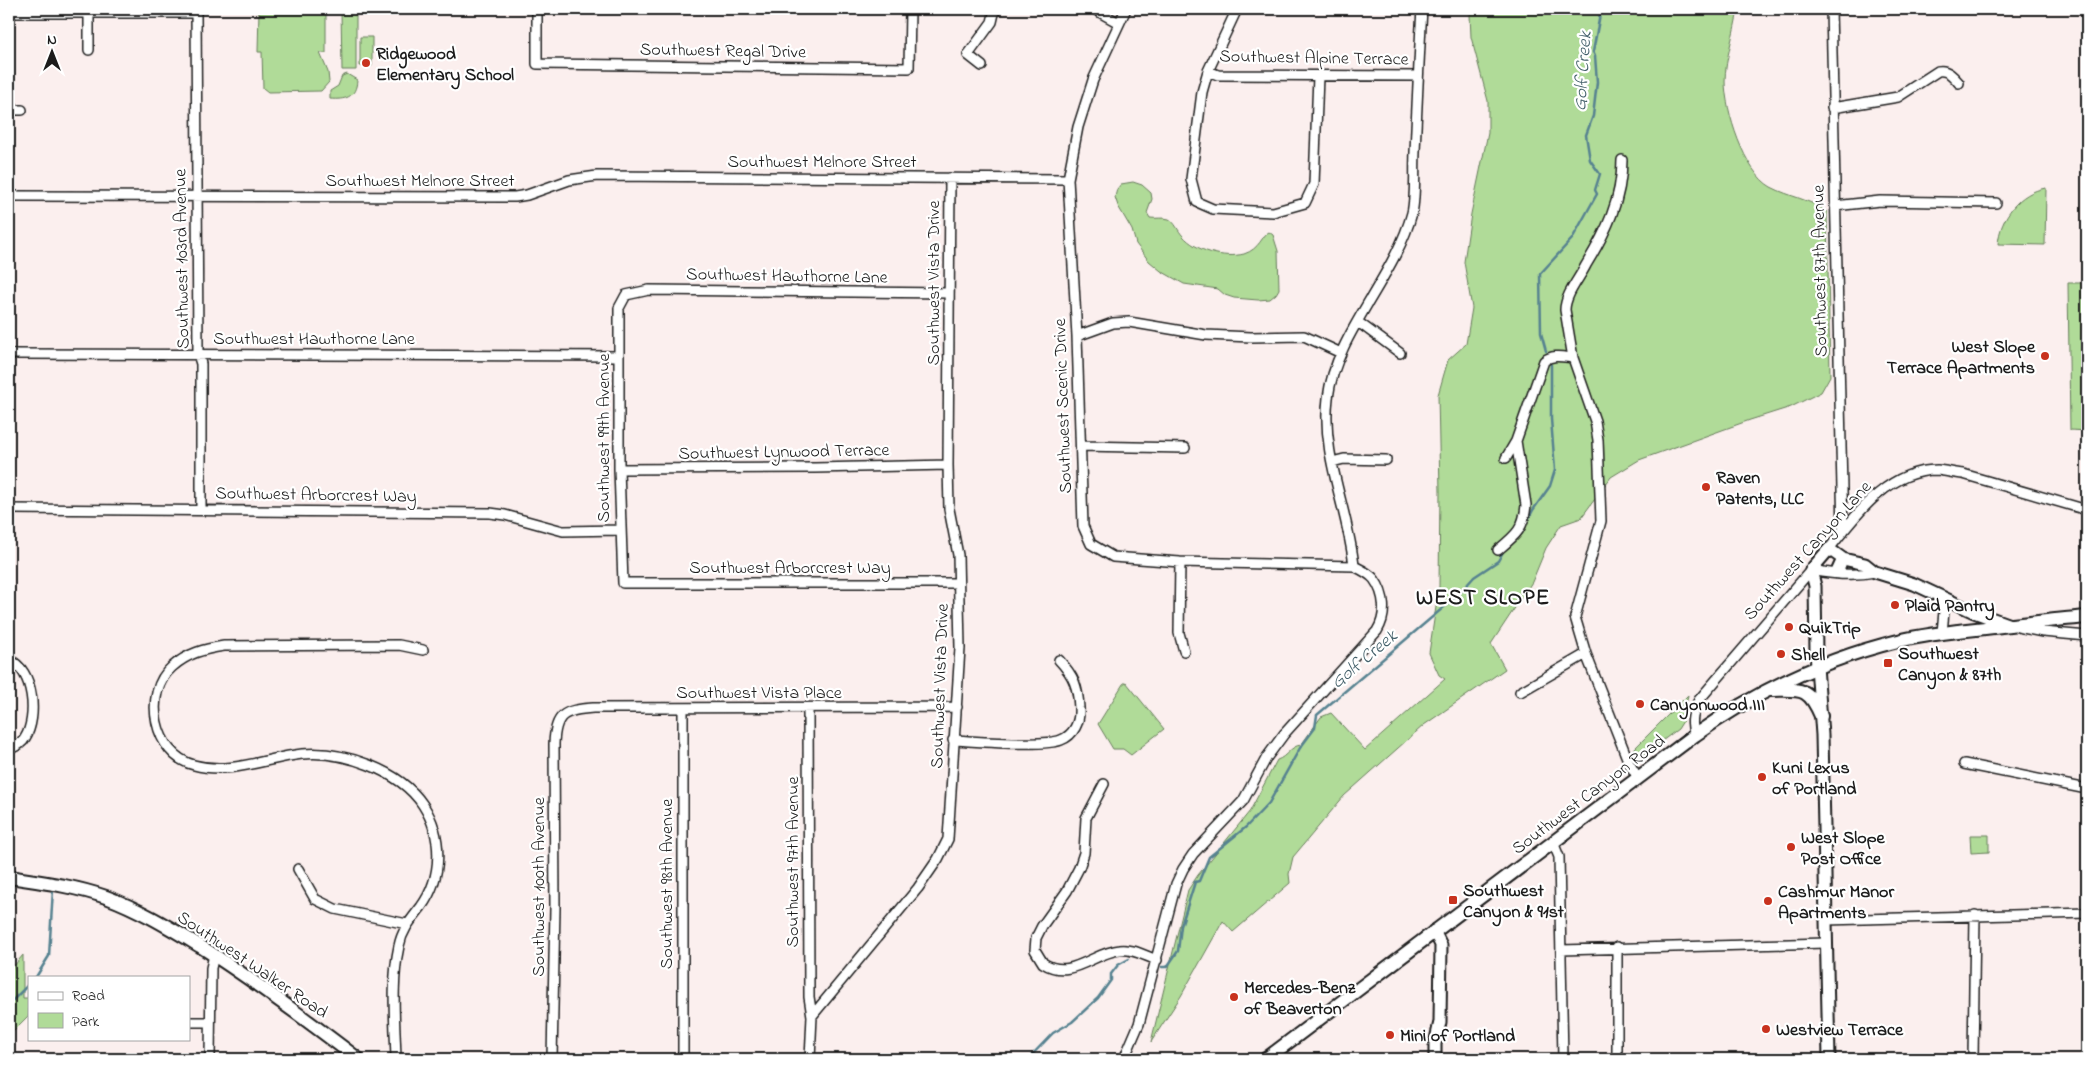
<svg xmlns="http://www.w3.org/2000/svg" width="2096" height="1068" font-family="'Indie Flower',sans-serif">
<style>
.green{fill:#b0db98;stroke:#667c5a}
.lines{fill:none;stroke-linecap:round;stroke-linejoin:round}
.stream{stroke:#568290;stroke-width:2.5}
.minor-casing{stroke:#1c1c1c;stroke-width:12}
.tertiary-casing{stroke:#1c1c1c;stroke-width:15}
.secondary-casing{stroke:#1c1c1c;stroke-width:16}
.minor{stroke:#fff;stroke-width:9}
.tertiary{stroke:#fff;stroke-width:11}
.secondary{stroke:#fff;stroke-width:12}
.poi-dot{fill:#c8321e;stroke:#fff;stroke-width:2}
.labels{text-anchor:middle;stroke-width:4.5;stroke-linejoin:round;paint-order:stroke}
.street-label{font-size:18px;fill:#1c1c1c;stroke:#fff}
.poi-label{font-size:18px;font-weight:bold;fill:#1c1c1c;stroke:#fff;text-anchor:start}
.water-label{font-size:19px;font-style:italic;fill:#43606a;stroke:#fff}
.district-label{font-size:22px;font-weight:bold;letter-spacing:1px;fill:#1c1c1c;stroke:#fff}
</style>
<rect width="100%" height="100%" fill="#fbefee"/>
<filter id="ink" filterUnits="userSpaceOnUse"><feTurbulence type="fractalNoise" baseFrequency=".02" numOctaves="2"/><feDisplacementMap in="SourceGraphic" scale="10" xChannelSelector="R" yChannelSelector="G"/><feConvolveMatrix kernelMatrix="1 2 1 2 8 2 1 2 1" color-interpolation-filters="sRGB"/></filter>
<g filter="url(#ink)">
<path class="green" d="M259,9H326V53H320L328,72L329,82L321,91L268,92L263,88L262,52H258Z
M341,9H356V70H342Z
M1471,9H1738C1735,31 1725,59 1725,81C1725,110 1744,172 1771,187C1790,197 1810,199 1827,212L1830,376L1821,392L1791,407L1750,420L1639,460L1611,477L1581,518L1561,525L1546,548L1532,582L1491,644L1505,669L1424,725L1344,796L1293,857L1289,874L1290,883L1233,932L1223,921L1181,996L1151,1042L1188,890L1198,875L1250,811L1277,760C1287,757 1290,746 1301,745L1321,717L1331,713L1365,750L1445,679L1439,675L1429,653L1439,587L1440,492L1438,395L1448,360L1466,344L1472,308L1464,262L1471,214L1488,133V101L1471,37L1470,15Z
M360,37H372V66H360Z
M347,74L357,80C356,98 345,100 330,99V91L338,86L342,76Z
M1133,182L1142,185L1151,193L1152,199L1147,213L1150,218C1156,219 1163,217 1169,219C1175,222 1178,231 1183,236C1196,251 1224,259 1244,254C1260,249 1262,235 1269,232L1273,235L1278,251L1279,289L1276,294L1270,299L1258,300L1234,298L1225,295L1218,289L1184,284L1161,271L1149,261L1136,244L1132,230L1118,206L1115,197L1117,189L1121,184Z
M2046,188L2045,245L1998,244C2000,218 2019,192 2046,188Z
M2068,283H2087V431L2070,430Z
M1126,682L1164,729L1131,755L1123,749H1113L1098,724L1123,684Z
M1688,695L1683,721L1678,729L1642,756H1634L1631,752Z
M1970,835H1989V852L1971,853Z
M23,955V998H29V1015L9,1035V972Z"/>
<g class="lines">
<path class="stream" d="M1546,351L1541,333L1540,274L1572,239L1597,194L1595,190L1600,174L1590,160L1586,135L1593,116L1597,82L1595,56L1593,52L1601,9
M1521,534L1533,510L1550,486L1555,470L1551,419V365
M1162,967H1167L1178,951L1181,926L1195,882L1199,881L1209,857L1246,827L1269,803L1300,748L1315,728L1317,715L1457,596L1474,577L1498,561L1504,550
M36,977L49,956L53,889
M9,1004L29,984
M9,1016L11,1017
M1028,1059L1053,1033L1072,1022L1098,998L1111,980V974L1118,965L1129,959"/>
<g class="minor-casing">
<path id="minor" d="M196,9L198,354L201,364V509
M537,9V64L909,68L910,9
M1094,9L1119,23
M1237,9L1208,71L1202,92L1191,179L1197,202L1213,209L1273,212L1305,203L1314,184L1318,76
M1831,9L1843,532
M9,13H196
M89,50V14
M982,66L968,55L992,22L995,9
M1208,71L1218,75L1418,76
M1832,108L1898,97L1938,71C1947,69 1953,76 1959,83
M9,110H22
M1622,160C1622,200 1606,232 1586,265C1579,279 1565,295 1565,310L1573,358L1595,421L1598,440L1601,521L1575,617L1586,654L1629,763L1638,778
M9,196L515,197L527,195L569,180L597,176L1068,179
M1835,206L1880,201L1996,203
M948,293L649,290L626,295L619,308V469L623,583H958
M1358,322L1400,353
M1077,336L1113,323L1129,322L1206,335L1251,337L1304,336L1341,353
M9,354L619,356
M1081,446L1185,448
M1506,458L1516,441L1544,361C1553,354 1563,357 1573,358
M1332,462L1344,459L1386,460
M619,469L815,468L948,465
M9,509L490,513L505,515L563,531L620,530
M1829,549C1856,515 1888,470 1937,470C1946,471 1954,473 1963,474L2087,510
M1498,550C1516,535 1524,529 1526,505L1516,441
M1180,562L1179,633L1184,651
M1354,566C1348,509 1321,455 1328,398C1335,335 1395,277 1412,213C1416,196 1414,171 1415,152C1417,105 1419,57 1422,9
M1939,596L1944,611L1942,633
M2018,627L2043,632L2087,636
M9,660C34,669 38,718 25,738C22,744 15,747 9,749
M1520,692L1586,654
M683,708V1059
M808,708L809,997L812,1016
M1695,735C1690,724 1693,710 1699,700L1811,570C1831,574 1856,576 1875,572
M953,740C975,741 1044,747 1061,740C1074,735 1080,722 1079,708C1078,687 1074,676 1059,660
M1964,764L2087,789
M1104,784L1086,818L1084,853L1079,868L1067,891L1042,926L1036,938L1035,950L1043,963C1071,981 1093,952 1120,950C1132,948 1145,956 1157,960
M1553,842L1559,857L1563,1059
M298,869L315,899L335,909L407,924
M1826,920L2087,913
M1617,947V1059
M1561,950L1826,943
M189,1022H210
M210,1059L211,968L214,955
M396,1059C395,1022 391,983 399,946C402,930 411,920 421,907C443,877 443,836 423,805C400,770 342,750 302,754C266,758 231,775 194,765C154,755 142,693 172,667C188,653 204,649 224,646L399,645L423,650
M552,1059L555,908L554,744C555,714 564,710 593,708L957,707
M810,1059L812,1016L918,888L938,859L948,839L960,648L958,555L949,509L948,465L950,178
M1124,1059L1139,1024L1176,884L1183,869L1193,854L1243,801L1267,757L1284,734L1377,631C1387,615 1385,594 1374,579C1369,573 1360,569 1354,566L1180,562L1113,557L1091,544L1083,526L1077,336L1068,179L1078,127L1093,80L1126,9
M1973,1059L1975,915"/>
</g>
<g class="tertiary-casing">
<path id="tertiary" d="M1837,572L1843,559
M1434,931L1441,945L1440,1022L1435,1044V1059
M1829,1059L1822,735L1816,652L1815,586L1811,570L1829,549L1843,559L1865,564L1875,572L1914,584L1974,612L2010,625"/>
</g>
<g class="secondary-casing">
<path id="secondary" d="M1769,690C1800,690 1808,685 1821,716
M9,877C42,882 74,886 106,897C139,909 170,928 200,946C255,981 307,1020 358,1059
M1266,1059L1695,735C1757,691 1824,659 1898,641C1926,634 1956,631 1985,628C2019,624 2053,620 2087,617"/>
</g>
<use href="#minor" class="minor"/>
<use href="#tertiary" class="tertiary"/>
<use href="#secondary" class="secondary"/>
</g>
</g>
<g class="poi-dot">
<circle cx="366" cy="63" r="5"/>
<circle cx="2045" cy="356" r="5"/>
<circle cx="1706" cy="487" r="5"/>
<circle cx="1895" cy="605" r="5"/>
<circle cx="1789" cy="627" r="5"/>
<circle cx="1781" cy="654" r="5"/>
<rect x="1883" y="658" width="10" height="10" rx="2.5"/>
<circle cx="1640" cy="704" r="5"/>
<circle cx="1762" cy="777" r="5"/>
<circle cx="1791" cy="847" r="5"/>
<rect x="1448" y="895" width="10" height="10" rx="2.5"/>
<circle cx="1768" cy="901" r="5"/>
<circle cx="1234" cy="997" r="5"/>
<circle cx="1766" cy="1029" r="5"/>
<circle cx="1390" cy="1035" r="5"/>
</g>
<g class="labels">
<g class="street-label">
<text transform="translate(723 50) rotate(1)" y="6">Southwest Regal Drive</text>
<text transform="translate(1314 57) rotate(1)" y="6">Southwest Alpine Terrace</text>
<text x="822" y="167">Southwest Melnore Street</text>
<text x="420" y="186">Southwest Melnore Street</text>
<text transform="translate(181 259) rotate(-91)" y="6">Southwest 103rd Avenue</text>
<text transform="translate(1819 271) rotate(-91)" y="6">Southwest 87th Avenue</text>
<text transform="translate(787 275) rotate(1)" y="6">Southwest Hawthorne Lane</text>
<text transform="translate(933 283) rotate(-90)" y="6">Southwest Vista Drive</text>
<text x="314" y="344">Southwest Hawthorne Lane</text>
<text transform="translate(1062 406) rotate(-92)" y="6">Southwest Scenic Drive</text>
<text transform="translate(603 438) rotate(-90)" y="6">Southwest 99th Avenue</text>
<text transform="translate(784 451) rotate(-1)" y="6">Southwest Lynwood Terrace</text>
<text transform="translate(316 494) rotate(1)" y="6">Southwest Arborcrest Way</text>
<text transform="translate(1807 550) rotate(-48)" y="6">Southwest Canyon Lane</text>
<text x="790" y="573">Southwest Arborcrest Way</text>
<text transform="translate(939 686) rotate(-88)" y="6">Southwest Vista Drive</text>
<text x="759" y="698">Southwest Vista Place</text>
<text transform="translate(1588 794) rotate(-37)" y="6">Southwest Canyon Road</text>
<text transform="translate(792 862) rotate(-90)" y="6">Southwest 97th Avenue</text>
<text transform="translate(666 884) rotate(-90)" y="6">Southwest 98th Avenue</text>
<text transform="translate(538 887) rotate(-90)" y="6">Southwest 100th Avenue</text>
<text transform="translate(253 964) rotate(34)" y="6">Southwest Walker Road</text>
</g>
<g class="poi-label">
<text x="376" y="59">Ridgewood<tspan x="376" dy="21">Elementary School</tspan></text>
<text x="2035" y="352" text-anchor="end">West Slope<tspan x="2035" dy="21">Terrace Apartments</tspan></text>
<text x="1716" y="483">Raven<tspan x="1716" dy="21">Patents, LLC</tspan></text>
<text x="1905" y="611">Plaid Pantry</text>
<text x="1799" y="633">QuikTrip</text>
<text x="1898" y="659">Southwest<tspan x="1898" dy="21">Canyon &amp; 87th</tspan></text>
<text x="1791" y="660">Shell</text>
<text x="1650" y="710">Canyonwood III</text>
<text x="1772" y="773">Kuni Lexus<tspan x="1772" dy="21">of Portland</tspan></text>
<text x="1801" y="843">West Slope<tspan x="1801" dy="21">Post Office</tspan></text>
<text x="1463" y="896">Southwest<tspan x="1463" dy="21">Canyon &amp; 91st</tspan></text>
<text x="1778" y="897">Cashmur Manor<tspan x="1778" dy="21">Apartments</tspan></text>
<text x="1244" y="993">Mercedes-Benz<tspan x="1244" dy="21">of Beaverton</tspan></text>
<text x="1776" y="1035">Westview Terrace</text>
<text x="1400" y="1041">Mini of Portland</text>
</g>
<g class="water-label">
<text transform="translate(1581 71) rotate(-86)" y="7">Golf Creek</text>
<text transform="translate(1363 658) rotate(-40)" y="7">Golf Creek</text>
</g>
<g class="district-label">
<text x="1483" y="604">WEST SLOPE</text>
</g>
</g>
<rect width="2096" height="1068" fill="none" stroke="#fff" stroke-width="30"/>
<rect x="15" y="15" width="2066" height="1038" fill="none" stroke="#1c1c1c" stroke-width="2" filter="url(#ink)"/>
<rect x="28" y="976" width="162" height="65" fill="#ffffff" stroke="#a4a4a4"/>
<rect x="38" y="992" width="25" height="8" fill="#ffffff" stroke="#a4a4a4"/>
<text x="72" y="1000" font-size="15" fill="#1c1c1c">Road</text>
<rect x="38" y="1013" width="25" height="15" fill="#b0db98" stroke="#a4a4a4"/>
<text x="72" y="1026" font-size="15" fill="#1c1c1c">Park</text>
<g transform="translate(52 52)" stroke="#ffffff" stroke-width="4" paint-order="stroke">
<path d="M0-4L9 19L0 12L-9 19Z" fill="#1c1c1c"/>
<text y="-8" font-size="14" font-weight="bold" text-anchor="middle" fill="#1c1c1c">N</text>
</g>
</svg>
